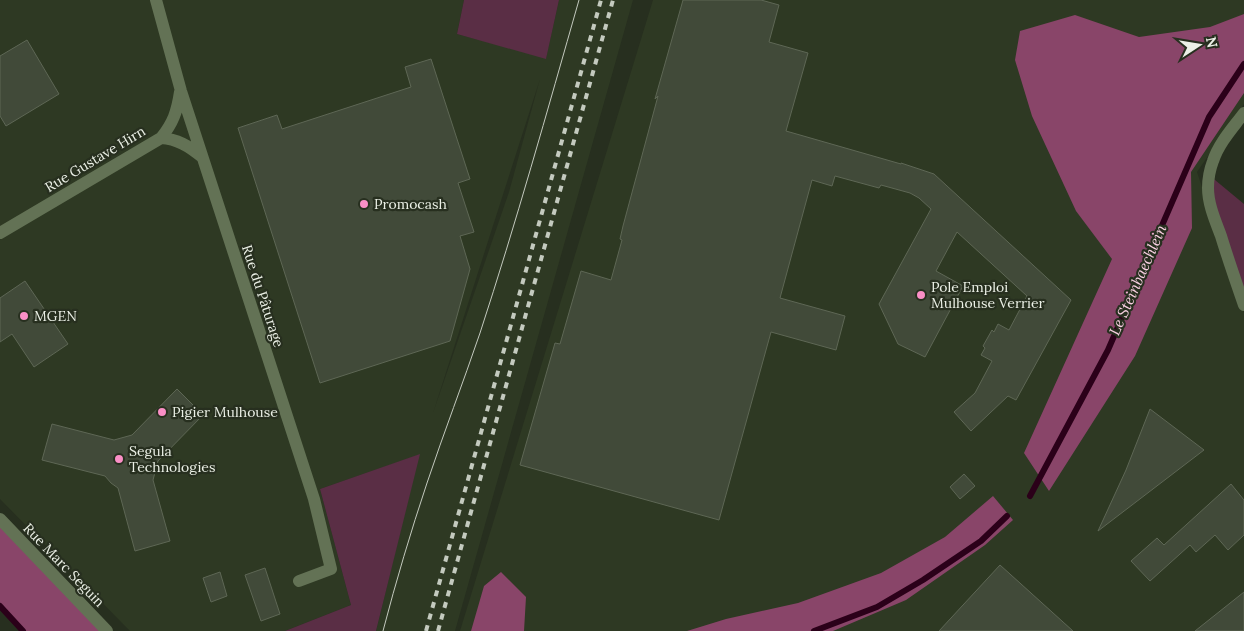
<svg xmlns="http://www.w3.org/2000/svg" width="1244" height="631" font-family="Lora,serif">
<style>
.built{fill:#2e3923;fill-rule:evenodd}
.green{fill:#5a2e45}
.forest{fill:#894569}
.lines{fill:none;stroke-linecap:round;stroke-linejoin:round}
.stream{stroke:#2b0019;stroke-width:6}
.building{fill:#414a39;stroke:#5e6755}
.minor{stroke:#637255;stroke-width:12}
.tram{stroke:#c4cabf;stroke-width:1}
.rail{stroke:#c4cabf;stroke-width:4;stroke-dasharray:6 6;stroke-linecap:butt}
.poi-dot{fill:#fa8fc6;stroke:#272f1f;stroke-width:2}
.labels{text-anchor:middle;stroke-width:4.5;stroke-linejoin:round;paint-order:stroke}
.street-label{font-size:14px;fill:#ebf0e6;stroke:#272f1f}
.poi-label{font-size:14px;fill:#ebf0e6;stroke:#272f1f;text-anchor:start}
.water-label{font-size:15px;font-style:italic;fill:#fbd1e4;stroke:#272f1f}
</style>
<rect width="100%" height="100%" fill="#272f1f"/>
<path class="built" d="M0,0H464L457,34L546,58L559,0H633L455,631H376L419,455L320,489L351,605L285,631H130L0,499ZM540,79L509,192L433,413Z
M653,0H1244V104L1197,172L1244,313V631H460Z"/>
<path class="green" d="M464,0H559L546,59L457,34Z
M1209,175L1244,204V304L1210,203Z
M420,454L376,631H285L351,605L320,489Z"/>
<path class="forest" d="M1244,14V93L1191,172L1192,228L1135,356L1049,491L1024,453L1112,259L1076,211L1032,116L1015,60L1020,31L1075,15L1139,37L1210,27Z
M993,496L1013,520L985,545L906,600L833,631H687L726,619L798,603L881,573L945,537Z
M0,519L107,631H23L0,606Z
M501,572L526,597L524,631H471L484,586Z"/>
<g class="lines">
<path class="stream" d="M1030,496L1108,350L1209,117L1244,64
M0,606L23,631
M814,631L877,607L923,580L981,541L1007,516"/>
</g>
<path class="building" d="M683,0H761L779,5L769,42L808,53L786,131L901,164V163L934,174L1071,300L1016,400L1008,396L971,431L954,412L975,393L992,361L981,355L985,348L983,346L992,330L994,332L998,324L1009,330L1027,296L957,232L936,271L963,286L925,357L898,344L879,304L931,209L919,198L910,193L881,185L879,188L835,176L832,186L812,180L780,298L845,316L836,350L771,332L719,520L520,465L555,343L560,344L581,271L611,280L622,240L620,239L623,226L658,96L655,99Z
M27,40L59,94L6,126L0,116V56Z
M431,59L470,179L458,183L474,232L460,236L470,269L450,341L320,383L238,128L277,115L282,129L411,87L405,67Z
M25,281L68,344L34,367L12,334L0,342V298Z
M177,389L203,415L158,461L153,480L170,541L135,551L118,488L111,483L105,476L42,460L52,424L114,440L132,435Z
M1150,409L1204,450L1098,531L1126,470Z
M964,474L975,486L960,499L950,487Z
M1231,484L1244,500V535L1228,550L1215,535L1196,552L1190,545L1150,581L1131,561L1157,538L1164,545Z
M1000,565L1073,631H939Z
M265,568L280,614L261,621L245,575Z
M220,572L227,596L211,602L203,578Z
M1244,592V631H1195Z"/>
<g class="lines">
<path class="minor" d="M156,0L181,91L314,499L331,569L299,581
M1244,113C1232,129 1219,143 1213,161C1210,169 1208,179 1208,188C1208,204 1215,220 1221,236C1228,259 1236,282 1244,305
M161,138C177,139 189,146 202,157
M0,233L161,138C173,123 177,112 180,92
M0,519L107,631"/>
<path class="tram" d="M383,631C396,581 411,531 427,483C444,432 463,383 480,333C516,223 547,112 579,0"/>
<path class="rail" d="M426,631L601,0
M438,631L613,0"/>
</g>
<g class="poi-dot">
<circle cx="364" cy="204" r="5"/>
<circle cx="921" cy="295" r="5"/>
<circle cx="24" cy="316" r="5"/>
<circle cx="162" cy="412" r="5"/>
<circle cx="119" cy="459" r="5"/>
</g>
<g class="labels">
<g class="street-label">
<text transform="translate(95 159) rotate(-31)" y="5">Rue Gustave Hirn</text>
<text transform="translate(263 296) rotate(72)" y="5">Rue du Pâturage</text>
<text transform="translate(64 565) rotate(46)" y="5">Rue Marc Seguin</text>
</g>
<g class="poi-label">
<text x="374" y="209">Promocash</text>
<text x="931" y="292">Pole Emploi<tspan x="931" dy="16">Mulhouse Verrier</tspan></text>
<text x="34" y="321">MGEN</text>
<text x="172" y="417">Pigier Mulhouse</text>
<text x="129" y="456">Segula<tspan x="129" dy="16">Technologies</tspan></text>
</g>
<g class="water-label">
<text transform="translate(1138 280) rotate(-66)" y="5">Le Steinbaechlein</text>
</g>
</g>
<g transform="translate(1199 45) rotate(78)" stroke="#272f1f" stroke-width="4" paint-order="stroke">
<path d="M0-4L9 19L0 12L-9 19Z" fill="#ebf0e6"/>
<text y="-8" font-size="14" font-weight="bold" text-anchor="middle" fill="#ebf0e6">N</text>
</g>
</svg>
